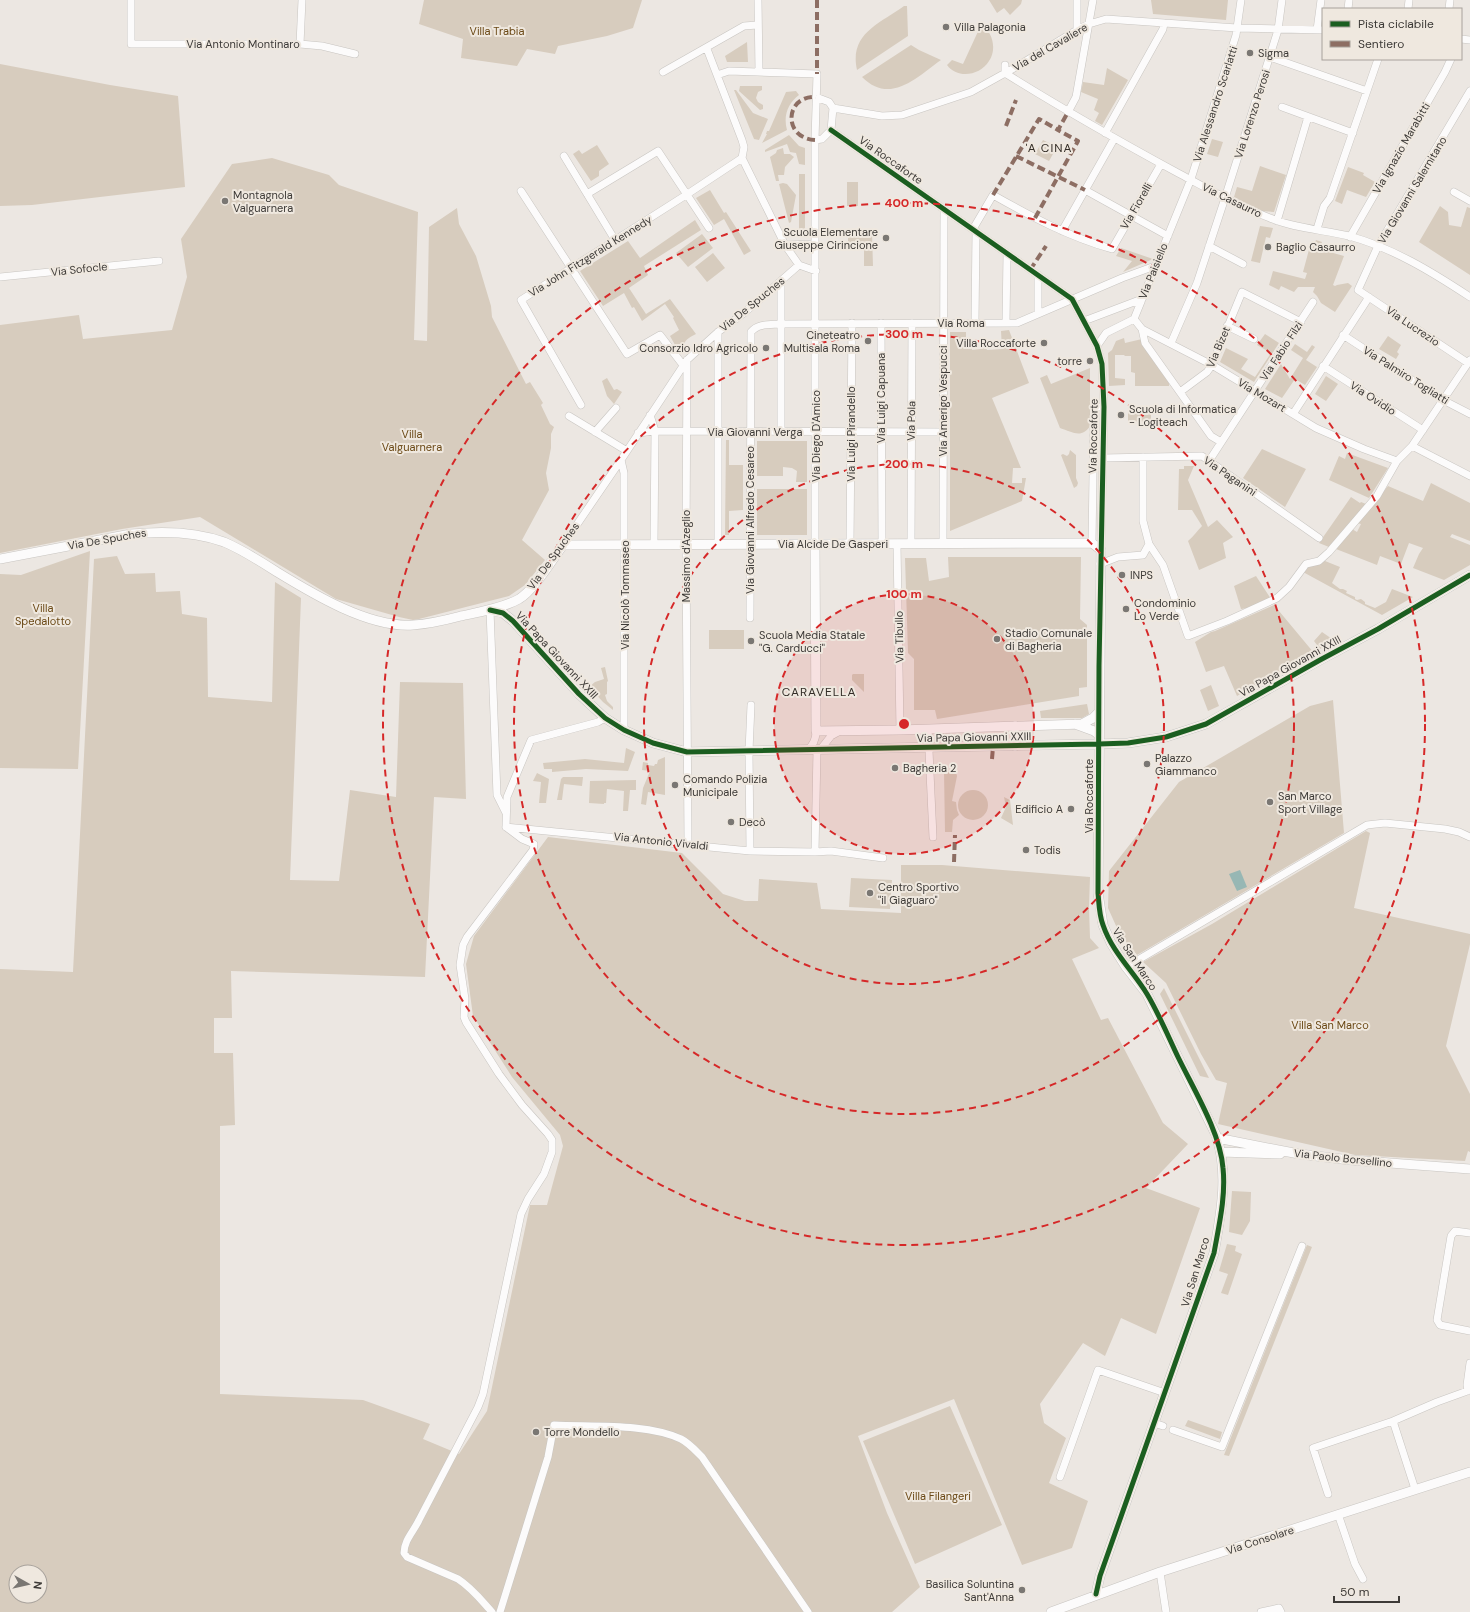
<svg xmlns="http://www.w3.org/2000/svg" width="1470" height="1612" font-family="'DM Sans',sans-serif">
<style>
.green{fill:#d7ccbe;fill-rule:evenodd}
.water{fill:#97b7b4}
.lines{fill:none;stroke-linecap:round;stroke-linejoin:round}
.minor-casing{stroke:#c8c5c1;stroke-width:8}
.tertiary-casing{stroke:#c8c5c1;stroke-width:10}
.minor{stroke:#fcfbfb;stroke-width:7}
.tertiary{stroke:#fcfbfb;stroke-width:9}
.quiet{stroke:#8d6e63;stroke-width:4;stroke-dasharray:8 4;stroke-linecap:butt}
.cycleway-casing{stroke:#efe8df;stroke-width:8}
.cycleway{stroke:#1b5e20;stroke-width:5}
.ring{fill:none;stroke:#d62828;stroke-width:2;stroke-dasharray:7 5}
.poi-dot{fill:#7a7773;stroke:#efe8df;stroke-width:1.5}
.labels{text-anchor:middle;stroke-width:4;stroke-linejoin:round;paint-order:stroke}
.poi-label{font-size:11px;fill:#3d3a37;stroke:#efe8df;text-anchor:start}
.park-label{font-size:11px;fill:#6b4916;stroke:#efe8df}
.street-label{font-size:11px;fill:#3d3a37;stroke:#efe8df}
.neighbourhood-label{font-size:12px;letter-spacing:1px;fill:#332d27;stroke:#efe8df}
.centre{fill:#d62828;stroke:#efe8df;stroke-width:2}
.ring-label{font-size:12px;text-anchor:middle;font-weight:bold;fill:#d62828;stroke:#efe8df;stroke-width:4;stroke-linejoin:round;paint-order:stroke}
</style>
<rect width="100%" height="100%" fill="#ece7e2"/>
<path class="green" d="M424,0H642L633,28L607,36L558,46L555,54L527,49L517,66L461,58L463,39L419,24Z
M989,0H1022L1021,4L1010,15L1004,8L997,13Z
M1151,0H1228L1226,20L1153,14Z
M904,6H907L908,36L857,70C849,34 879,24 904,6Z
M981,25C993,31 997,50 989,61C980,76 957,79 947,65L952,60L963,64Z
M747,42L748,62H727L725,56Z
M911,45L919,50L941,60C916,78 890,105 862,77Z
M0,64L110,85L178,96L185,187L32,205L0,206Z
M1107,68L1128,80L1102,125L1095,121L1099,113L1094,110L1098,99L1081,92L1083,82L1104,85Z
M740,86H762V90L758,92L756,98L758,102L763,105V109L760,110L739,91Z
M734,90H736L753,113L768,119L759,140L754,139Z
M796,91L799,95C788,103 783,116 787,130L762,143L767,134H766L767,131H769L786,92Z
M789,135L799,146L805,148V165L799,164L796,153L790,152L787,144L765,152V150Z
M1212,139L1223,142L1218,157L1207,154Z
M1043,140L1057,147L1049,161L1035,154Z
M597,145L609,164L599,171V176L591,181L573,154L579,150L582,154Z
M783,148L784,154H790L794,157L785,167L784,175H778L779,181H776L770,157L776,153L777,150Z
M272,158L329,175L339,185L418,212L414,340L427,341L429,227L457,208L459,224L476,256L491,306L492,317L526,384L530,382L543,403L541,405L550,424L554,427L551,434V448L546,473L549,490L522,540L545,560L525,585L509,596L419,619L413,620L399,617L336,599L200,517L122,529L0,553V325L79,315L83,339L172,330L187,277L181,239L232,164Z
M1260,166L1286,175L1274,212L1261,211L1234,197L1237,187L1252,191Z
M1348,167L1364,173L1363,175L1375,182L1366,197L1347,190L1342,204L1335,201Z
M799,174H805V234L799,233Z
M847,182H858V206H847Z
M783,183L787,184L796,195L791,222L789,223L779,184Z
M710,190L724,213L726,212L751,251L744,255L724,219L714,225L696,198Z
M1440,206L1448,212L1449,225L1461,227L1467,207L1470,208V275L1419,242Z
M695,220L701,230L644,266L648,275L629,288L646,314L670,299L696,334C689,337 682,342 683,350L679,352L670,336L679,330L673,318L674,317L665,304L642,321L634,307L632,308L624,293L603,306L580,271L628,241L640,258Z
M1260,226L1273,228L1270,238L1266,237L1260,263L1251,261Z
M848,233H872L873,266H864V246H848Z
M702,234L713,248L688,267L676,253Z
M1316,240L1322,242L1319,249L1344,256L1333,285L1335,286L1337,285L1348,283L1352,286L1335,312L1321,303L1317,296L1313,292L1315,287H1298L1294,292L1281,286L1279,290L1269,285L1273,271L1305,279L1307,273L1303,272L1310,246L1313,247Z
M1121,248L1153,259L1123,272L1132,261L1116,256Z
M713,253L725,268L707,282L695,267Z
M1009,330L1029,383L992,398L1021,468H1013L1012,483H1022V478H1026L1022,501L950,531V332H966V339H972V350L980,349L986,345L987,350L1002,349L1001,331Z
M1265,334L1279,343L1254,382L1220,362L1226,348L1248,359L1241,369L1255,377L1271,353L1257,345Z
M1388,336L1401,345L1397,352L1399,354L1396,359L1379,349Z
M1124,338L1125,343L1142,339L1169,383V386H1135V373L1131,372V356H1125L1124,355H1115V378L1125,379V385L1109,386L1108,353L1112,350L1116,341Z
M1295,344L1307,352L1312,345L1315,347L1306,360L1317,367L1305,385L1295,379L1282,398L1265,389L1281,364L1290,379L1303,358L1291,350Z
M1090,368V426C1082,439 1072,432 1060,428L1040,378L1047,375L1051,384Z
M1326,376L1338,384L1326,401L1315,394Z
M607,378L614,390L617,389L622,392L614,404L607,396L602,381Z
M1128,407L1151,408V422L1128,421Z
M726,440H729V465H743V510L729,511V535H725Z
M757,441H807V482H796L797,471L792,468L783,467V476H757Z
M1262,449L1306,469L1285,507L1243,478Z
M1070,450L1076,455V478L1078,483L1077,486L1074,488L1061,455L1063,454L1067,456L1069,454Z
M1347,453L1388,468L1369,498L1329,480L1339,456L1345,459Z
M1184,466H1194L1188,480L1208,527L1217,520L1233,537L1223,543L1226,558L1199,570L1188,541C1194,536 1197,531 1202,526L1192,510H1178L1179,469H1184Z
M1431,483L1470,503V541L1452,534L1450,537L1470,545V565L1444,580L1413,568L1419,554L1423,548L1409,543L1401,564L1380,556L1377,565L1336,549L1352,529L1357,532L1361,524L1357,523L1388,486L1423,501Z
M757,489H807V535H757Z
M1351,497L1360,503L1361,502L1366,504L1329,547L1319,543Z
M90,551L78,769L0,768V574L21,575Z
M117,556L125,574L155,573L156,592L180,591L182,614L207,618L208,697L272,702L275,582L301,598L290,880L339,881L350,790L396,797L400,682L463,683L466,799L434,797L425,977L231,971L232,1018H214V1053H233L235,1125L220,1126V1394L363,1400L430,1424L423,1439L459,1454L487,1411L530,1205H547L563,1146L560,1135L512,1077L473,1016L466,964L474,936L548,837L682,853L723,894L745,901H758L759,879L817,883L821,909L901,913V865H942L1090,877L1089,908L1090,938L1099,948L1072,959L1101,1020L1108,1018L1163,1123L1188,1144L1146,1188L1200,1208L1156,1334L1121,1318L1105,1356L1083,1343L1040,1404L1044,1423L1066,1438L1049,1483L1088,1501L1072,1548L1022,1565L954,1399L858,1436L887,1513L920,1587L892,1612H0V969L73,972L94,559ZM16,1572H40V1596H16Z
M948,557H1081L1080,619L1087,625V687L1079,688V696L937,719L935,710H914V659L908,653L905,558H926L929,581L949,577Z
M1325,561L1340,567L1332,583L1340,589H1343L1347,591L1346,593L1355,597V599L1357,600L1361,599L1365,602V604L1375,608L1386,602L1392,589L1413,597L1382,615L1303,572L1310,565Z
M1256,576L1271,599L1248,608L1241,609L1234,586Z
M1274,605L1314,653L1237,696L1224,666L1206,672L1195,642L1211,632L1215,631Z
M709,630H744V649H709Z
M1322,632L1335,641L1320,649L1314,641Z
M605,667L608,681L607,682V694L605,695L607,701L613,707V710L603,702L589,687L595,682L604,679L601,668Z
M853,674H864V692L852,680V675Z
M1211,685L1219,706L1208,711L1200,690Z
M1333,700L1344,833L1137,955L1128,945L1117,928L1108,908L1109,871L1179,782L1310,706Z
M1087,704L1089,714L1082,718H1041L1040,711Z
M626,748L635,752L628,771L586,769L552,772V769H544L543,763L585,759L624,763Z
M665,757V795L648,792L646,805L641,804L643,788L650,771L642,770L643,762L648,763V765L654,766L655,764H657L658,760Z
M944,772H956L957,776L952,801L956,802L957,810L959,815L953,820L952,832H945Z
M537,773L549,779L546,803H539L541,782L533,781Z
M563,777H583L582,786L564,784L562,800H557L561,779Z
M636,780V790H630L628,811H623L624,791L607,789L606,803H604V804L589,803L590,781Z
M958 805a15 15 0 1 1 30 0a15 15 0 1 1-30 0Z
M1004,797L1010,800L1013,825L1001,818L1006,807Z
M1366,831L1370,833L1354,908L1470,934V944L1446,1046L1470,1094V1152L1468,1151L1465,1161L1355,1155L1218,1124L1227,1083L1216,1080L1201,1054L1166,983L1143,962L1212,924Z
M851,878L892,880L890,909L849,907Z
M1164,988L1209,1078L1200,1076L1160,994Z
M1232,1191L1251,1192L1250,1221L1242,1235L1229,1232Z
M1227,1244L1236,1246L1235,1251L1242,1254L1228,1295L1221,1293L1228,1274L1219,1271Z
M1307,1245L1312,1247L1229,1456L1224,1455Z
M950,1406L1002,1525L915,1564L863,1441Z
M1188,1420L1222,1432L1220,1439L1185,1426Z"/>
<path class="water" d="M1240,870L1247,887L1237,891L1229,874Z"/>
<g class="lines">
<g class="minor-casing">
<path id="minor" d="M131,0V44H300L322,46L355,54
M758,0L759,72
M1348,9L1349,0
M1408,9L1409,0
M1449,9L1450,0
M1077,30V0
M1317,30L1321,0
M1461,39L1470,40
M300,44L302,0
M707,49L742,140L744,147L742,158L785,245L799,265L816,271
M1270,57L1367,91
M1005,65V73C1061,108 1119,141 1178,173C1208,189 1238,206 1270,218C1292,228 1324,230 1349,236C1393,248 1432,272 1470,297
M663,72L744,26L757,25
M717,75L729,71L817,74L815,140V544
M1282,107L1353,133
M833,108L882,116L902,115L971,92L1016,67L1077,30L1089,24L1106,19L1237,28L1323,30
M1068,112L1076,97L1093,0
M831,130L1072,299L1097,346L1102,364L1104,407L1101,550
M1105,133L1163,29L1164,23
M815,140L822,139L831,130L833,108L829,102L816,97
M564,156L615,240
M1085,190L1168,236
M521,191L627,354L660,335L683,365
M1454,192L1470,201
M587,194L658,151L709,228
M1277,221L1308,117
M973,229L993,195C1032,217 1069,237 1112,249L1161,164
M1317,229L1324,206L1330,198L1378,59
M1062,231L1114,139
M1350,237L1445,72L1451,59
M785,245L815,244
M1209,246L1243,264
M0,277L159,261
M781,281V432
M1038,313V275
M1134,319L1142,329L1212,365L1316,428L1364,449L1397,461
M1084,321L1142,299
M881,323L882,544
M975,323L976,231
M1006,323L1007,254
M1227,326L1254,339
M1142,329L1145,343L1211,436L1221,442
M1343,335L1443,400L1470,414
M1171,343L1197,283L1225,198L1278,30L1282,0
M1097,346L1106,333L1134,319L1191,179L1236,35L1241,0
M687,360L686,544L688,844
M1468,363L1358,290L1378,246L1470,91
M1323,366L1423,430
M1180,392L1207,372L1212,365L1242,292L1301,322
M581,405L521,300L686,195L742,158
M1293,414L1369,297
M650,415L655,431L654,544
M569,416L627,451
M595,432L616,408
M638,433L655,431L944,432
M1412,446L1470,476
M1143,457V521L1149,544L1163,565L1188,636L1227,621L1277,598L1289,587L1306,564L1319,561L1329,552L1377,496L1397,461L1412,446L1470,360
M1103,458L1202,456L1319,538
M621,460L624,473V730
M1209,461L1313,302
M1092,543L1094,407H1104
M850,544L852,323
M897,544L900,730
M911,544L912,323
M943,544L944,210
M563,545L621,460L687,360L718,332L744,313L799,265
M718,545V332
M1100,564L1118,557L1143,555L1149,544
M490,610L497,795L506,813
M750,618L751,332C758,323 771,325 782,324L1017,323L1122,278L1155,266
M1015,725V747
M928,729L933,837
M807,750C814,745 816,739 816,731
M820,750L831,736L840,731
M506,827L750,851L815,852L831,851L883,858
M506,827L507,797L531,740L598,722L605,718
M750,851L749,751L751,705
M815,852L817,750
M1126,967L1367,825L1385,823L1445,829L1459,832L1470,837
M1470,1233L1455,1231L1451,1236L1437,1320L1440,1325L1470,1331
M1468,1391L1467,1385L1470,1363
M1393,1421L1415,1489
M1154,1423L1163,1426
M1173,1430L1222,1447L1302,1246
M1060,1477L1098,1370L1165,1393
M1328,1494L1313,1448L1393,1421L1437,1402L1470,1390
M1338,1514L1355,1564L1363,1579
M1160,1572L1166,1612
M492,1612C481,1600 472,1588 458,1579L407,1557L404,1553C404,1540 414,1531 419,1520C439,1482 458,1445 478,1407L483,1394L521,1214L528,1199L544,1174L552,1152V1140L548,1134L522,1105L499,1074L466,1022L464,1017L465,999L460,965L463,945L467,937L533,850L534,844L522,839L506,827
M500,1612L548,1457L554,1425C592,1427 647,1423 681,1439C689,1443 696,1451 702,1457L808,1612
M1261,1612L1279,1608L1281,1612"/>
</g>
<g class="tertiary-casing">
<path id="tertiary" d="M815,544L816,731L900,730L1082,724L1093,718L1099,712
M0,559L131,534C162,531 194,531 224,542C243,550 260,561 277,572C313,594 369,628 413,625C429,624 446,620 461,616C479,612 503,608 519,599C534,590 552,560 563,545L1092,543L1101,550L1098,893L1103,925L1111,943L1126,967L1147,994L1216,1135C1229,1173 1221,1213 1214,1253L1100,1576L1096,1594
M490,610L503,613L513,621L579,694L605,718L624,730L653,743L687,752L1099,744L1128,743L1166,737L1206,724L1320,660L1378,629L1470,575
M1075,724L1094,731L1099,735
M1217,1138L1299,1154L1350,1160L1470,1169
M1221,1152L1280,1154
M1051,1612L1160,1572L1470,1472"/>
</g>
<use href="#minor" class="minor"/>
<use href="#tertiary" class="tertiary"/>
<path class="quiet" d="M817,0V74
M1006,126L1016,100
M815,140C782,138 785,95 816,97
M1016,156L1085,190
M993,195L1039,119L1058,130L1068,112
M1035,218L1078,141L1058,130
M1030,270L1046,246
M992,759L993,747
M954,862L955,835"/>
<g class="cycleway-casing">
<path id="cycleway" d="M831,130L1072,299L1097,346L1102,364L1104,407L1099,666L1098,893C1099,903 1099,915 1103,925C1112,952 1133,971 1147,994C1159,1014 1168,1036 1178,1057C1194,1090 1220,1132 1223,1168C1226,1196 1219,1225 1214,1253L1100,1576L1096,1594
M490,610L503,613L513,621L579,694L605,718L624,730L653,743L687,752L1099,744L1128,743L1166,737L1206,724L1320,660L1378,629L1470,575"/>
</g>
<use href="#cycleway" class="cycleway"/>
</g>
<circle cx="904" cy="724" r="130" fill="#d62828" fill-opacity=".12"/>
<g class="ring">
<circle cx="904" cy="724" r="130"/>
<circle cx="904" cy="724" r="260"/>
<circle cx="904" cy="724" r="390"/>
<circle cx="904" cy="724" r="521"/>
</g>
<g class="poi-dot">
<circle cx="946" cy="27" r="4"/>
<circle cx="1250" cy="53" r="4"/>
<circle cx="225" cy="201" r="4"/>
<circle cx="886" cy="238" r="4"/>
<circle cx="1268" cy="247" r="4"/>
<circle cx="868" cy="341" r="4"/>
<circle cx="1044" cy="343" r="4"/>
<circle cx="766" cy="348" r="4"/>
<circle cx="1090" cy="361" r="4"/>
<circle cx="1121" cy="415" r="4"/>
<circle cx="1122" cy="575" r="4"/>
<circle cx="1126" cy="609" r="4"/>
<circle cx="997" cy="639" r="4"/>
<circle cx="751" cy="641" r="4"/>
<circle cx="1147" cy="764" r="4"/>
<circle cx="895" cy="768" r="4"/>
<circle cx="675" cy="785" r="4"/>
<circle cx="1270" cy="802" r="4"/>
<circle cx="1071" cy="809" r="4"/>
<circle cx="731" cy="822" r="4"/>
<circle cx="1026" cy="850" r="4"/>
<circle cx="870" cy="893" r="4"/>
<circle cx="536" cy="1432" r="4"/>
<circle cx="1022" cy="1590" r="4"/>
</g>
<g class="labels">
<g class="poi-label">
<text x="954" y="31">Villa Palagonia</text>
<text x="1258" y="57">Sigma</text>
<text x="233" y="199">Montagnola<tspan x="233" dy="13">Valguarnera</tspan></text>
<text x="878" y="236" text-anchor="end">Scuola Elementare<tspan x="878" dy="13">Giuseppe Cirincione</tspan></text>
<text x="1276" y="251">Baglio Casaurro</text>
<text x="860" y="339" text-anchor="end">Cineteatro<tspan x="860" dy="13">Multisala Roma</tspan></text>
<text x="1036" y="347" text-anchor="end">Villa Roccaforte</text>
<text x="758" y="352" text-anchor="end">Consorzio Idro Agricolo</text>
<text x="1082" y="365" text-anchor="end">torre</text>
<text x="1129" y="413">Scuola di Informatica<tspan x="1129" dy="13">- Logiteach</tspan></text>
<text x="1130" y="579">INPS</text>
<text x="1134" y="607">Condominio<tspan x="1134" dy="13">Lo Verde</tspan></text>
<text x="1005" y="637">Stadio Comunale<tspan x="1005" dy="13">di Bagheria</tspan></text>
<text x="759" y="639">Scuola Media Statale<tspan x="759" dy="13">"G. Carducci"</tspan></text>
<text x="1155" y="762">Palazzo<tspan x="1155" dy="13">Giammanco</tspan></text>
<text x="903" y="772">Bagheria 2</text>
<text x="683" y="783">Comando Polizia<tspan x="683" dy="13">Municipale</tspan></text>
<text x="1278" y="800">San Marco<tspan x="1278" dy="13">Sport Village</tspan></text>
<text x="1063" y="813" text-anchor="end">Edificio A</text>
<text x="739" y="826">Decò</text>
<text x="1034" y="854">Todis</text>
<text x="878" y="891">Centro Sportivo<tspan x="878" dy="13">"il Giaguaro"</tspan></text>
<text x="544" y="1436">Torre Mondello</text>
<text x="1014" y="1588" text-anchor="end">Basilica Soluntina<tspan x="1014" dy="13">Sant'Anna</tspan></text>
</g>
<g class="park-label">
<text x="497" y="35">Villa Trabia</text>
<text x="412" y="438">Villa<tspan x="412" dy="13">Valguarnera</tspan></text>
<text x="43" y="612">Villa<tspan x="43" dy="13">Spedalotto</tspan></text>
<text x="1330" y="1029">Villa San Marco</text>
<text x="938" y="1500">Villa Filangeri</text>
</g>
<g class="street-label">
<text x="243" y="48">Via Antonio Montinaro</text>
<text transform="translate(1050 47) rotate(-30)" y="4">Via del Cavaliere</text>
<text transform="translate(1215 104) rotate(-72)" y="4">Via Alessandro Scarlatti</text>
<text transform="translate(1252 114) rotate(-72)" y="4">Via Lorenzo Perosi</text>
<text transform="translate(1401 148) rotate(-60)" y="4">Via Ignazio Marabitti</text>
<text transform="translate(891 160) rotate(35)" y="4">Via Roccaforte</text>
<text transform="translate(1412 190) rotate(-59)" y="4">Via Giovanni Salernitano</text>
<text transform="translate(1232 200) rotate(26)" y="4">Via Casaurro</text>
<text transform="translate(1136 206) rotate(-60)" y="4">Via Fiorelli</text>
<text transform="translate(590 256) rotate(-32)" y="4">Via John Fitzgerald Kennedy</text>
<text transform="translate(79 269) rotate(-6)" y="4">Via Sofocle</text>
<text transform="translate(1153 271) rotate(-68)" y="4">Via Paisiello</text>
<text transform="translate(752 304) rotate(-39)" y="4">Via De Spuches</text>
<text x="961" y="327">Via Roma</text>
<text transform="translate(1413 326) rotate(34)" y="4">Via Lucrezio</text>
<text transform="translate(1218 347) rotate(-67)" y="4">Via Bizet</text>
<text transform="translate(1281 351) rotate(-57)" y="4">Via Fabio Filzi</text>
<text transform="translate(1406 375) rotate(32)" y="4">Via Palmiro Togliatti</text>
<text transform="translate(1262 395) rotate(31)" y="4">Via Mozart</text>
<text transform="translate(881 398) rotate(-90)" y="4">Via Luigi Capuana</text>
<text transform="translate(1373 398) rotate(33)" y="4">Via Ovidio</text>
<text transform="translate(943 401) rotate(-90)" y="4">Via Amerigo Vespucci</text>
<text transform="translate(911 421) rotate(-89)" y="4">Via Pola</text>
<text x="755" y="436">Via Giovanni Verga</text>
<text transform="translate(851 434) rotate(-90)" y="4">Via Luigi Pirandello</text>
<text transform="translate(816 436) rotate(-90)" y="4">Via Diego D'Amico</text>
<text transform="translate(1093 436) rotate(-89)" y="4">Via Roccaforte</text>
<text transform="translate(1230 476) rotate(34)" y="4">Via Paganini</text>
<text transform="translate(750 520) rotate(-90)" y="4">Via Giovanni Alfredo Cesareo</text>
<text transform="translate(107 539) rotate(-10)" y="4">Via De Spuches</text>
<text x="833" y="548">Via Alcide De Gasperi</text>
<text transform="translate(553 556) rotate(-54)" y="4">Via De Spuches</text>
<text transform="translate(686 556) rotate(-90)" y="4">Massimo d'Azeglio</text>
<text transform="translate(625 595) rotate(-90)" y="4">Via Nicolò Tommaseo</text>
<text transform="translate(899 637) rotate(-91)" y="4">Via Tibullo</text>
<text transform="translate(557 655) rotate(47)" y="4">Via Papa Giovanni XXIII</text>
<text transform="translate(1290 666) rotate(-29)" y="4">Via Papa Giovanni XXIII</text>
<text transform="translate(974 737) rotate(-1)" y="4">Via Papa Giovanni XXIII</text>
<text transform="translate(1089 796) rotate(-90)" y="4">Via Roccaforte</text>
<text transform="translate(661 841) rotate(6)" y="4">Via Antonio Vivaldi</text>
<text transform="translate(1135 959) rotate(57)" y="4">Via San Marco</text>
<text transform="translate(1343 1158) rotate(6)" y="4">Via Paolo Borsellino</text>
<text transform="translate(1195 1272) rotate(-73)" y="4">Via San Marco</text>
<text transform="translate(1260 1540) rotate(-18)" y="4">Via Consolare</text>
</g>
<g class="neighbourhood-label">
<text x="1049" y="152">'A CINA</text>
<text x="819" y="696">CARAVELLA</text>
</g>
</g>
<circle cx="904" cy="724" r="6" class="centre"/>
<g class="ring-label">
<text x="904" y="207">400 m</text>
<text x="904" y="338">300 m</text>
<text x="904" y="468">200 m</text>
<text x="904" y="598">100 m</text>
</g>
<rect x="1322" y="8" width="140" height="52" fill="#efe8df" stroke="#a8a29c"/>
<rect x="1330" y="21" width="20" height="6" fill="#1b5e20" stroke="#a8a29c"/>
<text x="1358" y="28" font-size="12" fill="#3d3a37">Pista ciclabile</text>
<rect x="1330" y="41" width="20" height="6" fill="#8d6e63" stroke="#a8a29c"/>
<text x="1358" y="48" font-size="12" fill="#3d3a37">Sentiero</text>
<g transform="translate(28 1584) rotate(98)"><circle r="19" fill="#efe8df" stroke="#a8a29c"/>
<path d="M0-3L7 15L0 10L-7 15Z" fill="#7a7773"/>
<text y="-6" font-size="11" font-weight="bold" text-anchor="middle" fill="#3d3a37">N</text>
</g>
<path d="M1334 1596v6h65v-6" fill="none" stroke="#3d3a37" stroke-width="2"/>
<text x="1340" y="1596" font-size="12" fill="#3d3a37" stroke="#efe8df" stroke-width="3" paint-order="stroke">50 m</text>
</svg>
